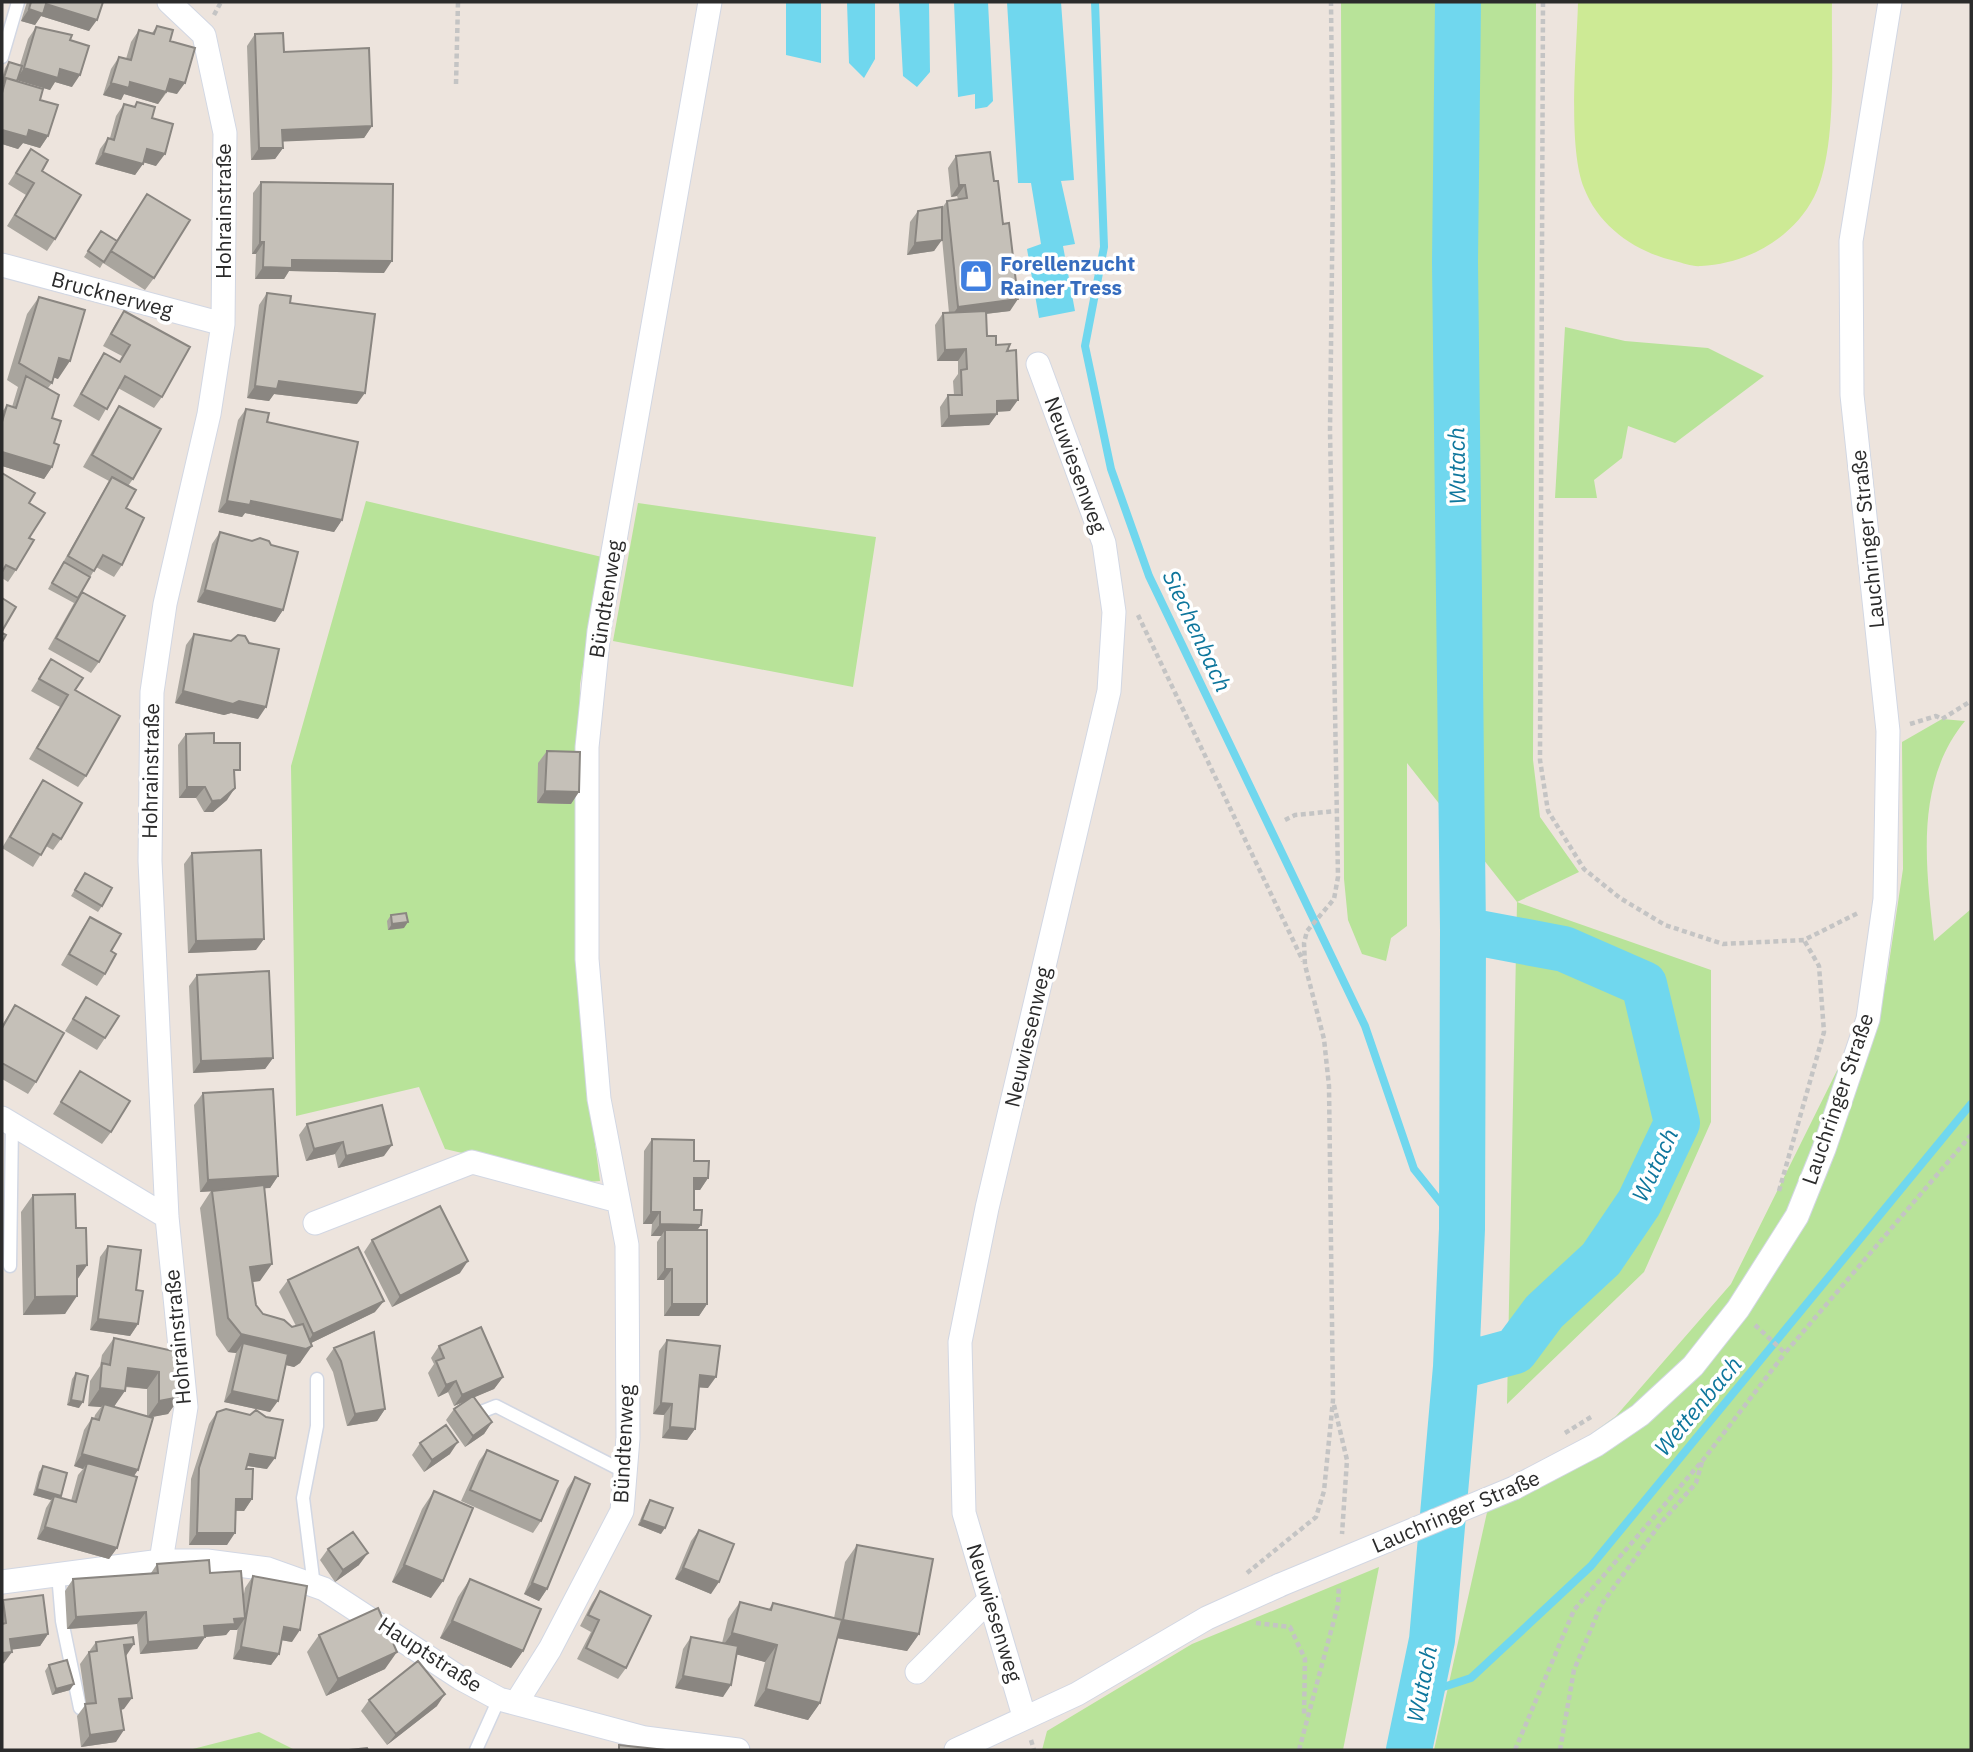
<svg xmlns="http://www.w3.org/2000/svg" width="1973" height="1752" font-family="'IBM Plex Sans',sans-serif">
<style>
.green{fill:#b8e399}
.pitch{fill:#cdea95}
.water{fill:#70d7ee}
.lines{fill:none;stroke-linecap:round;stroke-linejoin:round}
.stream{stroke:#70d7ee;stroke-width:8}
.river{stroke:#70d7ee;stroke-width:46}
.lane-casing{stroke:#d2d7e3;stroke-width:15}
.street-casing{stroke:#d2d7e3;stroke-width:25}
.path{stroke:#c4c4c4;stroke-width:4.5;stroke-dasharray:5 3.5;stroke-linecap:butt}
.lane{stroke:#fff;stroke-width:12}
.street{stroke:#fff;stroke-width:23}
.street-bridge-casing{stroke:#d2d7e3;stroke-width:25;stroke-linecap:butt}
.street-bridge{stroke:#fff;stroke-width:23}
.wall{fill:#a9a59e;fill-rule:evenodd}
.shaded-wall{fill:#8a8681}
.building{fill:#c5c0b8;stroke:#8a8681;stroke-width:2}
.labels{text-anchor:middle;stroke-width:7;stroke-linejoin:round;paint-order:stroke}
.street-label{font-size:21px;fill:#2b2b2b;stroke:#fff}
.shop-label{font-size:21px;font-weight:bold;fill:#366cbe;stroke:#fff;text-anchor:start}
.water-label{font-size:23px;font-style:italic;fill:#0e769c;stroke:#fff}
</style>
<rect width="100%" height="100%" fill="#ede4dd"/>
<path class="green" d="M1341,2H1536L1533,760L1540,817L1579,872L1517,902L1711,970V1122L1644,1272L1507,1404L1517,902L1407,763V926L1391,938L1386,961L1362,954L1348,920L1344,879Z
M1565,327L1625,341L1708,348L1764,376L1675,443L1628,426L1622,458L1594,480L1597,498H1555Z
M366,501L602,557L580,684L579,745L589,1098L600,1181L587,1182L445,1149L419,1087L296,1116L291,766Z
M638,503L876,537L853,687L613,641Z
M1942,719L1965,721C1914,783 1926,867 1934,941L1971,909V1750H1434L1488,1508L1616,1416L1731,1284L1876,992L1886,983L1903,869L1902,742Z
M1379,1567L1343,1750H1042L1047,1731L1192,1644Z
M259,1732L295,1750H189Z"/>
<path class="pitch" d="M1578,2H1832C1831,56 1838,149 1814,197C1793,238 1747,264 1701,266C1693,267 1683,263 1675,261C1636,252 1599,227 1584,188C1567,145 1577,50 1578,2Z"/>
<path class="water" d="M786,2H821V63L786,55Z
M847,2H875V59L864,78L849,63Z
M899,2H929L930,72L917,87L903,76Z
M954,2H988L993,101L987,107L975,109V94L958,97Z
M1007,2H1061L1074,180L1061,181L1075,244L1063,246L1075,311L1039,318L1027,249L1041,244L1031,183H1018Z"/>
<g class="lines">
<path class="stream" d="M1095,2L1104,247L1085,346L1111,469L1149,576L1365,1026L1414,1169L1462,1229
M1422,1694L1471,1678L1591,1566L1971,1104"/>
<path class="river" d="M1456,1367L1515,1351L1544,1312L1601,1259L1639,1203L1677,1123L1644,984L1564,949L1463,930
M1409,1750L1432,1640L1456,1367L1462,1229L1463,930L1455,262L1458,2"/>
<g class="lane-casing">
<path id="lane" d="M2,57L18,2
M10,1266L12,1124
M481,1412L496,1406L625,1472
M58,1574L62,1621L80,1708
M314,1586L303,1498L317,1426V1379
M476,1750L499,1699"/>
</g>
<g class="street-casing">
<path id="street" d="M2,265L223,324
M2,1118L167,1217
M315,1223L472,1162L618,1201
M1514,1488L1596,1445L1640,1415L1693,1366L1738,1309L1797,1216L1824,1149L1868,1019L1885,899L1888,731L1852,395L1851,241L1890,2
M161,1561L186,1407L167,1217L150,861L152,692L165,604L209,414L223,324L225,133L204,35L169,2
M2,1582L161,1561H207L268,1569L324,1589L460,1678L499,1699L645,1738L738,1750
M917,1672L989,1600
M516,1703L550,1649L622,1511L628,1438L627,1245L599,1099L587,959V747L599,631L710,2
M1024,1716L964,1513L960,1342L987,1208L1109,691L1114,612L1104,543L1038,364
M956,1750L1077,1694L1207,1618L1280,1585"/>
</g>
<path class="path" d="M1543,2L1540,760L1548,811L1584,869L1620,898L1665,925L1723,944L1804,940L1860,912
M214,15L221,2
M456,84L458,2
M1138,615L1303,961
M1910,724L1936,716L1942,719L1971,701
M1285,820L1295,815L1337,811
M1779,1191L1824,1032L1819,966L1804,940
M1755,1325L1785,1353L1971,1135
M1334,1405L1347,1460L1342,1534
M1565,1433L1591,1417
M1247,1573L1316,1517L1324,1491L1333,1400L1329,1086L1324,1039L1305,965L1304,943L1307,931L1334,899L1338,877L1330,430L1333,183L1331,2
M1256,1623L1290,1627L1305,1659L1304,1717
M1031,1740L1034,1750
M1299,1750L1338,1605L1339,1585
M1515,1750L1574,1610L1703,1460L1785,1353
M1560,1750L1574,1670L1601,1605L1660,1524L1696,1483L1702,1462"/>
<use href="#lane" class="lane"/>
<use href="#street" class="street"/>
<g class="street-bridge-casing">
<path id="street-bridge" d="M1280,1585L1514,1488"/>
</g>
<use href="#street-bridge" class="street-bridge"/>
</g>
<path class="wall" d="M27,2H103L89,31L41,16L35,25L21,21Z
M157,26L170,41L177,94L167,92L158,104L124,94L121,100L103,95L111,69L119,57L126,59L131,42L139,30L152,33Z
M36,27L70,40L72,87L55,82L50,90L18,80L17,81L40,100L48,136L40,148L23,143L18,149L2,144V78L5,68L9,62L20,65L28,39Z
M255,34L284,52L372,126L364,138L283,141V148L275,159L251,160L247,46Z
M137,102L152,118L156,166L144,162L135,175L95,164L100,149L108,138H110L116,116L124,104L134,107Z
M31,149L42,171L55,239L47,251L7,226L26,195L8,184Z
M956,156L1010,311L986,314L987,336L996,345L1007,351L1010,411L997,412V414L989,425L941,427L940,407L948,395H954L953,381L958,374V361H937L935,325L943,313H949L942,238L934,251L907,255L910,222L918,211L942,208L947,201L958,199L957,196L951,197L948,168Z
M261,182L384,273L289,271L284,279H255L256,254H252L253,193Z
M147,194L154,278L145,290L103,263L100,268L84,257L101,231L116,241Z
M267,293L290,303L357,404L274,394L269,401L247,398L259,305Z
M39,297L58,379L53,377L52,383L48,388L54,443L52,467L44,479L2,466V412L7,405L12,407L18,387L7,380L27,314Z
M124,311L162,397L154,408L118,388L99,421L73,406L96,365L104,353L119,361L122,356L103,346L116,323Z
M119,406L133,479L128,486L122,565L114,577L96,567L78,598L99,662L91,673L48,649L74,603L48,589L109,481L83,467L111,418Z
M246,409L342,520L334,532L245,513L242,517L218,512L238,420Z
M2,473L29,503V538L16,570L8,582L2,578Z
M220,532L283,610L275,622L197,602L212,544Z
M194,634L258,719L231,713L224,715L175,703L186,645Z
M51,659L75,690L86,776L78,787L29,759L60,707L31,691Z
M186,734L214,743L235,777L227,800L213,812H204L196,798H179L178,745Z
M547,751L571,804L537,803L538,763Z
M43,780L61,839L53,850L46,846L33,867L2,848L35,792Z
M192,853L256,950L188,953L184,864Z
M85,873L102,906L98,912L71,896Z
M391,915L404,928L388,930L387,921Z
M90,917L111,951L105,974L97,986L61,965L82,929Z
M197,975L273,1058L265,1069L193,1073L189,986Z
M86,997L105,1038L97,1050L65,1031Z
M15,1005L36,1082L28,1094L2,1079V1025Z
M80,1071L111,1132L102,1144L53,1114Z
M203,1093L278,1176L270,1188H264L260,1281L253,1282L256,1305L263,1314L292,1327L296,1326L279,1292L288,1280L375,1312L311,1343L300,1363L294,1367L286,1365L270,1412L224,1402L236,1353L228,1352L216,1335L200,1208L211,1191L200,1192L194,1105Z
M307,1124L384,1156L338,1168L335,1154L306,1161L299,1135Z
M652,1139L694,1161L708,1178L700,1190H694V1210L697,1230L707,1304L699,1316H664V1280H657V1242L661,1236H651L652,1224H643L644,1151Z
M33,1195L76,1228L87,1265L77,1279L65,1314L23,1315L21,1212Z
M372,1240L460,1273L392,1307L364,1252Z
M108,1246L136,1290L138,1324L130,1336L90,1330L100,1257Z
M114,1338L178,1352L180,1397L168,1414L151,1417L134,1476L117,1548L109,1559L37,1539L46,1508L51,1500L33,1495L39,1472L43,1466L60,1498L71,1501L78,1475L83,1469L74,1466L84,1430L92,1418L94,1419L95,1415L101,1407L88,1406L90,1381L100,1366L102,1355ZM125,1387L147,1389V1416L114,1407Z
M667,1340L708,1388L699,1387L695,1429L687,1440L662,1438L664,1415L653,1414L659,1351Z
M439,1346L503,1377L494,1389L474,1397L492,1422L484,1434L465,1447L446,1420L454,1409L466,1401L454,1406L448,1392L438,1397L428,1373L434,1364L431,1358Z
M334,1348L385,1409L377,1421L347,1426L333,1372L326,1359Z
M76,1373L79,1408L67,1405L72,1379Z
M217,1412L267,1469L247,1466L246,1469L252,1499L244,1511H236L227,1545H189L191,1479L209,1424Z
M420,1443L450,1454L424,1472L412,1455Z
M487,1450L541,1521L533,1533L461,1501L479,1461Z
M575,1477L547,1589L539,1601L524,1594L567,1489Z
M434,1491L431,1598L392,1582L422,1509Z
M650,1500L661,1534L638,1525L646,1506Z
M699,1530L711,1594L675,1579L691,1541Z
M857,1545L919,1634L907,1651L837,1638L820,1703L808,1720L754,1706L765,1662L736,1654L723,1697L675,1688L683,1649L691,1637L722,1643L728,1619L740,1602L769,1609L773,1603L834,1618L845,1562Z
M328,1549L359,1565L335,1582L320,1560Z
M157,1564L210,1573L243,1599L245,1588L253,1576L292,1642L281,1640L279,1654L271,1665L233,1659L238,1627L237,1630H230L226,1635L205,1637L197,1649L140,1654L137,1624L67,1629L65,1591L73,1579L151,1573Z
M470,1579L523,1651L511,1668L440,1638L458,1597Z
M600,1591L626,1668L618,1679L577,1659L591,1632L580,1626L592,1603Z
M3,1600L48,1634L40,1646L12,1649L4,1663L2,1664V1602Z
M319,1635L385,1669L326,1696L307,1652Z
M96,1642L126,1656L124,1709L121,1710L116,1742L81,1747L77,1716L86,1704L80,1664Z
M49,1665L70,1690L52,1695L45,1671Z
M369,1700L437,1706L387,1745L361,1711Z"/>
<path class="shaded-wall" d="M46,4L97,20L89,31L41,16L35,25L21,21L29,9Z
M24,68L60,69L80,75L72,87L55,82L50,90L16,80Z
M170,79L185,83L177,94L162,90Z
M130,82L166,92L158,104L124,94L121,100L103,95L111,83Z
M372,126L364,138L274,142L282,130Z
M2,130H29L48,136L40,148L23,143L18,149L2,144Z
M259,148H283L275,159L251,160Z
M147,149L165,154L156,166L139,161Z
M103,153L143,164L135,175L95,164Z
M959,185H965L957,196L951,197Z
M942,240L934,251L907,255L915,243Z
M260,242H264L256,254H252Z
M292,260L392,261L384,273L289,271L284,279H255L263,267Z
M1018,299L1010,311L950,318L958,307Z
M966,349L958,361H937L945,350Z
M59,358L70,361L58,379L47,375Z
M279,381L365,393L357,404L274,394L269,401L247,398L255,386Z
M1018,400L1010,411L988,412L997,401Z
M997,414L989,425L941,427L949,416Z
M2,452L52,467L44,479L2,466Z
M227,501H251L342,520L334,532L245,513L242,517L218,512Z
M205,590L283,610L275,622L197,602Z
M183,691L239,701L266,707L258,719L231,713L224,715L175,703Z
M187,787H205L196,798H179Z
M235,788L227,800L213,812H204L212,801Z
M545,791L579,792L571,804L537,803Z
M408,922L404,928L388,930L392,924Z
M264,939L256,950L188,953L196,941Z
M273,1058L265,1069L193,1073L201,1061Z
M343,1142L335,1154L306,1161L314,1149Z
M392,1145L384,1156L338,1168L346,1156Z
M278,1176L270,1188L200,1192L208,1180Z
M694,1178H708L700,1190H686Z
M651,1212H660L652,1224H643Z
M660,1224L701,1225L693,1236L665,1230L661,1236H651Z
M468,1261L460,1273L392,1307L400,1296Z
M272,1264L260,1281L238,1284L250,1267Z
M87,1265L75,1283L77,1266Z
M665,1269H672L664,1280H657Z
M77,1296L65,1314L23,1315L35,1297Z
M384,1301L375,1312L305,1346L313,1334Z
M672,1304H707L699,1316H664Z
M98,1319L138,1324L130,1336L90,1330Z
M241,1334L312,1346L300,1363L294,1367L240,1354L243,1343L236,1353L228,1352Z
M128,1368L159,1372L147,1389L115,1385Z
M700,1375L716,1377L708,1388L692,1387Z
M503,1377L494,1389L454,1406L462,1395Z
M456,1381L448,1392L438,1397L446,1385Z
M100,1388L125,1391L113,1408L104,1404L101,1407L88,1406Z
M232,1391L278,1401L270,1412L224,1402Z
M180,1397L168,1414L147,1418L159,1401Z
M71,1400L83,1402L79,1408L67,1405Z
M661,1403L672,1404L664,1415L653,1414Z
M385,1409L377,1421L347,1426L355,1414Z
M492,1422L484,1434L465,1447L473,1436Z
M670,1427L695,1429L687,1440L662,1438Z
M458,1442L450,1454L424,1472L432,1460Z
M82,1454L138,1470L130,1482L87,1463L83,1469L74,1466Z
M250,1454L275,1458L267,1469L242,1465Z
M37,1489L61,1496L57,1502L54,1496L51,1500L33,1495Z
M236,1499H252L244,1511L228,1510Z
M642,1520L665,1528L661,1534L638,1525Z
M45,1527L117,1548L109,1559L37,1539Z
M197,1533H235L227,1545H189Z
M368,1553L359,1565L335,1582L343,1570Z
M404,1565L443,1581L431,1598L392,1582Z
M683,1568L719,1582L711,1594L675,1579Z
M532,1583L547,1589L539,1601L524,1594Z
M146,1612L137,1624L67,1629L76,1617Z
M245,1618L237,1630H230L226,1635L205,1637L197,1649L140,1654L148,1642L204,1626L234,1619Z
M843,1620L919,1634L907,1651L831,1637Z
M452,1621L523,1651L511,1668L440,1638Z
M284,1627L300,1630L292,1642L275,1639Z
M732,1633L777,1645L765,1662L720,1650Z
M48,1634L40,1646L2,1651L10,1639Z
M134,1644L126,1656L124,1645Z
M241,1647L279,1654L271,1665L233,1659Z
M12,1652L4,1663L2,1664V1653Z
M397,1652L385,1669L326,1696L338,1679Z
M683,1676L731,1685L723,1697L675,1688Z
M74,1684L70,1690L52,1695L56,1689Z
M766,1689L820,1703L808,1720L754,1706Z
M445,1694L437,1706L387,1745L396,1734Z
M132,1698L124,1709L111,1711L119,1699Z
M124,1730L116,1742L81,1747L90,1735Z"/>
<path class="building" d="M31,2H103L97,20L46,4L43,14L29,9Z
M157,26L173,30L170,41L195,48L185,83L170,79L166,92L130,82L129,88L111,83L119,57L131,60L139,30L154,34Z
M36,27L72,35L70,40L89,46L80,75L60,69L58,78L24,68Z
M283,33L284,52L369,48L372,126L282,130L283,148H259L255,34Z
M9,62L22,66L17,81L6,78L2,84Z
M6,78L43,89L40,100L58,105L48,136L29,130L27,137L2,130V93Z
M137,102L155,107L152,118L173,124L165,154L147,149L143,164L103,153L108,138L114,140L124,104L135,107Z
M31,149L48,160L42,171L81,195L55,239L15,215L34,183L16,173Z
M990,152L994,181H998L1003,224L1009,223L1018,299L958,307L947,201L967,198L965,185H959L956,156Z
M261,182L393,184L392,261L292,260V268L263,267L264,242H260Z
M147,194L190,220L154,278L111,251Z
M942,207V240L915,243L918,211Z
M101,231L117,241L104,262L88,251Z
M267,293L291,296L290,303L375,314L365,393L279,381L277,389L255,386Z
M39,297L85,310L70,361L59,358L52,383L19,363Z
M124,311L190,347L162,397L125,376L107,409L81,394L104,353L120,362L130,345L111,334Z
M986,311L987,336H996V345L1010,344L1007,351L1016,350L1018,400L997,401V414L949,416L948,395H962L961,370L967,369L966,349L945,350L943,313Z
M26,376L59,395L52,418L61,421L54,443L59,445L52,467L2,452V422L7,405L16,408Z
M119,406L161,429L133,479L92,455Z
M246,409L269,413L267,422L358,442L342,520L251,501L250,505L227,501Z
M2,473L35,493L29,503L45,513L29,538L34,540L16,570L6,565L2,572Z
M112,477L136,490L126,508L144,518L122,565L103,555L94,571L68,556Z
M220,532L252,541L260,538L269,541L271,545L298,552L283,610L205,590Z
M64,562L90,577L78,598L52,583Z
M82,592L125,616L99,662L56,638Z
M2,598L16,607L2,631Z
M2,633L6,635L2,642Z
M194,634L231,641L238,635L245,636L249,643L279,649L266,707L239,701L233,704L183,691Z
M51,659L83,678L75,690L120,716L86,776L37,748L68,695L39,679Z
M214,733V743H240V770H234L235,788L221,800L212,801L205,787H187L186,734Z
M547,751L580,752L579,792L545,791Z
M43,780L82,803L61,839L53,834L41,855L10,837Z
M261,850L264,939L196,941L192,853Z
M85,873L112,888L102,906L75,890Z
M406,913L408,922L392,924L391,915Z
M90,917L121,934L111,951L116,954L105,974L69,954Z
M269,971L273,1058L201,1061L197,975Z
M86,997L119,1016L105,1038L73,1019Z
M15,1005L64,1033L36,1082L2,1063V1028Z
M80,1071L130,1101L111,1132L61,1102Z
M273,1089L278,1176L208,1180L203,1093Z
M382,1105L392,1145L346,1156L343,1142L314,1149L307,1124Z
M652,1139L694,1140V1161H709L708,1178H694V1210H702L701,1225L660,1224V1212H651Z
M264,1185L272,1264L250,1267L256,1305L263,1314L284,1320L292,1327L303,1324L312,1346L306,1349L241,1334L228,1318L212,1191Z
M75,1194L76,1228H86L87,1265L77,1266V1296L35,1297L33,1195Z
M440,1206L468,1261L400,1296L372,1240Z
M665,1230H707V1304H672V1269H665Z
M108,1246L141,1250L136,1290L143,1291L138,1324L98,1319Z
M358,1247L384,1301L313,1334L288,1280Z
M481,1327L503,1377L462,1395L456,1381L446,1385L436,1361L444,1358L439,1346Z
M374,1332L385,1409L355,1414L341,1361L334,1348Z
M114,1338L178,1352L180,1397L159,1401V1372L128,1368L125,1391L100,1388L102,1363L110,1365Z
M667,1340L720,1346L716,1377L700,1375L695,1429L670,1427L672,1404L661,1403Z
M243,1343L288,1354L278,1401L232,1391Z
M76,1373L88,1376L83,1402L71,1400Z
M473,1396L492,1422L473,1436L454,1409Z
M104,1404L153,1418L138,1470L82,1454L92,1418L99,1420Z
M226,1409L250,1415L256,1410L266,1417L283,1420L275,1458L250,1454L246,1469H253L252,1499H236L235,1533H197L199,1468L217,1412Z
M446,1425L458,1442L432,1460L420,1443Z
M487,1450L558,1481L541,1521L470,1490Z
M87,1463L137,1477L117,1548L45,1527L54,1496L76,1502Z
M43,1466L67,1473L61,1496L37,1489Z
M575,1477L590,1484L547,1589L532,1583Z
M434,1491L473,1508L443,1581L404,1565Z
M650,1500L673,1508L665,1528L642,1520Z
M699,1530L734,1544L719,1582L683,1568Z
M353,1532L368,1553L343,1570L328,1549Z
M857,1545L933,1559L919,1634L843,1620Z
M209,1560L210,1573L241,1571L245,1618L234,1619L235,1624L204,1626L205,1637L148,1642L146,1612L76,1617L73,1579L158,1573L157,1564Z
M253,1576L307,1586L300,1630L284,1627L279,1654L241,1647Z
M470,1579L541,1609L523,1651L452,1621Z
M600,1591L651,1616L626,1668L586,1648L599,1620L588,1615Z
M43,1595L48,1634L10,1639L12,1652L2,1653V1624L6,1623L3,1600Z
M740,1602L771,1610L773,1603L842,1620L820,1703L766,1689L777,1645L732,1633Z
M378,1608L397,1652L338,1679L319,1635Z
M133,1637L134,1644L124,1645L132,1698L119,1699L124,1730L90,1735L85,1704L96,1703L89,1652L97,1651L96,1642Z
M691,1637L738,1646L731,1685L683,1676Z
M67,1660L74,1684L56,1689L49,1665Z
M418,1661L445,1694L396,1734L369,1700Z
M619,1745L666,1750H619Z
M367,1748L368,1750H349Z"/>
<defs>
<g id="shop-square" transform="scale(1.75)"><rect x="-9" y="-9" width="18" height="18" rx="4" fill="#3f7fe0" stroke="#fff"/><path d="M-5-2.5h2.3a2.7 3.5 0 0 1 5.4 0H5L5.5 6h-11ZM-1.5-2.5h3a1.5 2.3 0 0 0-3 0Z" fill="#fff"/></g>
</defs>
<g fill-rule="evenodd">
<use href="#shop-square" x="976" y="276"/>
</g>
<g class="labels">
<g class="street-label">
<text transform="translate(224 211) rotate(-90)" y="7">Hohrainstraße</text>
<text transform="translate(112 295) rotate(15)" y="7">Brucknerweg</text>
<text transform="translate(1075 465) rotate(70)" y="7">Neuwiesenweg</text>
<text transform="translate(1868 539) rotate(-96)" y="7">Lauchringer Straße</text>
<text transform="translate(606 599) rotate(-81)" y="7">Bündtenweg</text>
<text transform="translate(151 771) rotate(-89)" y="7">Hohrainstraße</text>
<text transform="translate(1028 1037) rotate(-77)" y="7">Neuwiesenweg</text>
<text transform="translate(1838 1099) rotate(-71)" y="7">Lauchringer Straße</text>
<text transform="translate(178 1337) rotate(-95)" y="7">Hohrainstraße</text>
<text transform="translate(624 1444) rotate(-87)" y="7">Bündtenweg</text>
<text transform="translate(1456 1512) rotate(-23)" y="7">Lauchringer Straße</text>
<text transform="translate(994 1613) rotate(73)" y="7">Neuwiesenweg</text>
<text transform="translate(430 1655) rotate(33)" y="7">Hauptstraße</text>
</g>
<g class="shop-label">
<text x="1000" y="271">Forellenzucht<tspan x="1000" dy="24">Rainer Tress</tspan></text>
</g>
<g class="water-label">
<text transform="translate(1457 466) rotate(-91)" y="8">Wutach</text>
<text transform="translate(1197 631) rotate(65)" y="8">Siechenbach</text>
<text transform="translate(1655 1165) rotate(-65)" y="8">Wutach</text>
<text transform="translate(1698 1406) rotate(-50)" y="8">Wettenbach</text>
<text transform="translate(1422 1684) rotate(-79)" y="8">Wutach</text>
</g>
</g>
<rect width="1973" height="1752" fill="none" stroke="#2b2b2b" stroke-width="7"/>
</svg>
